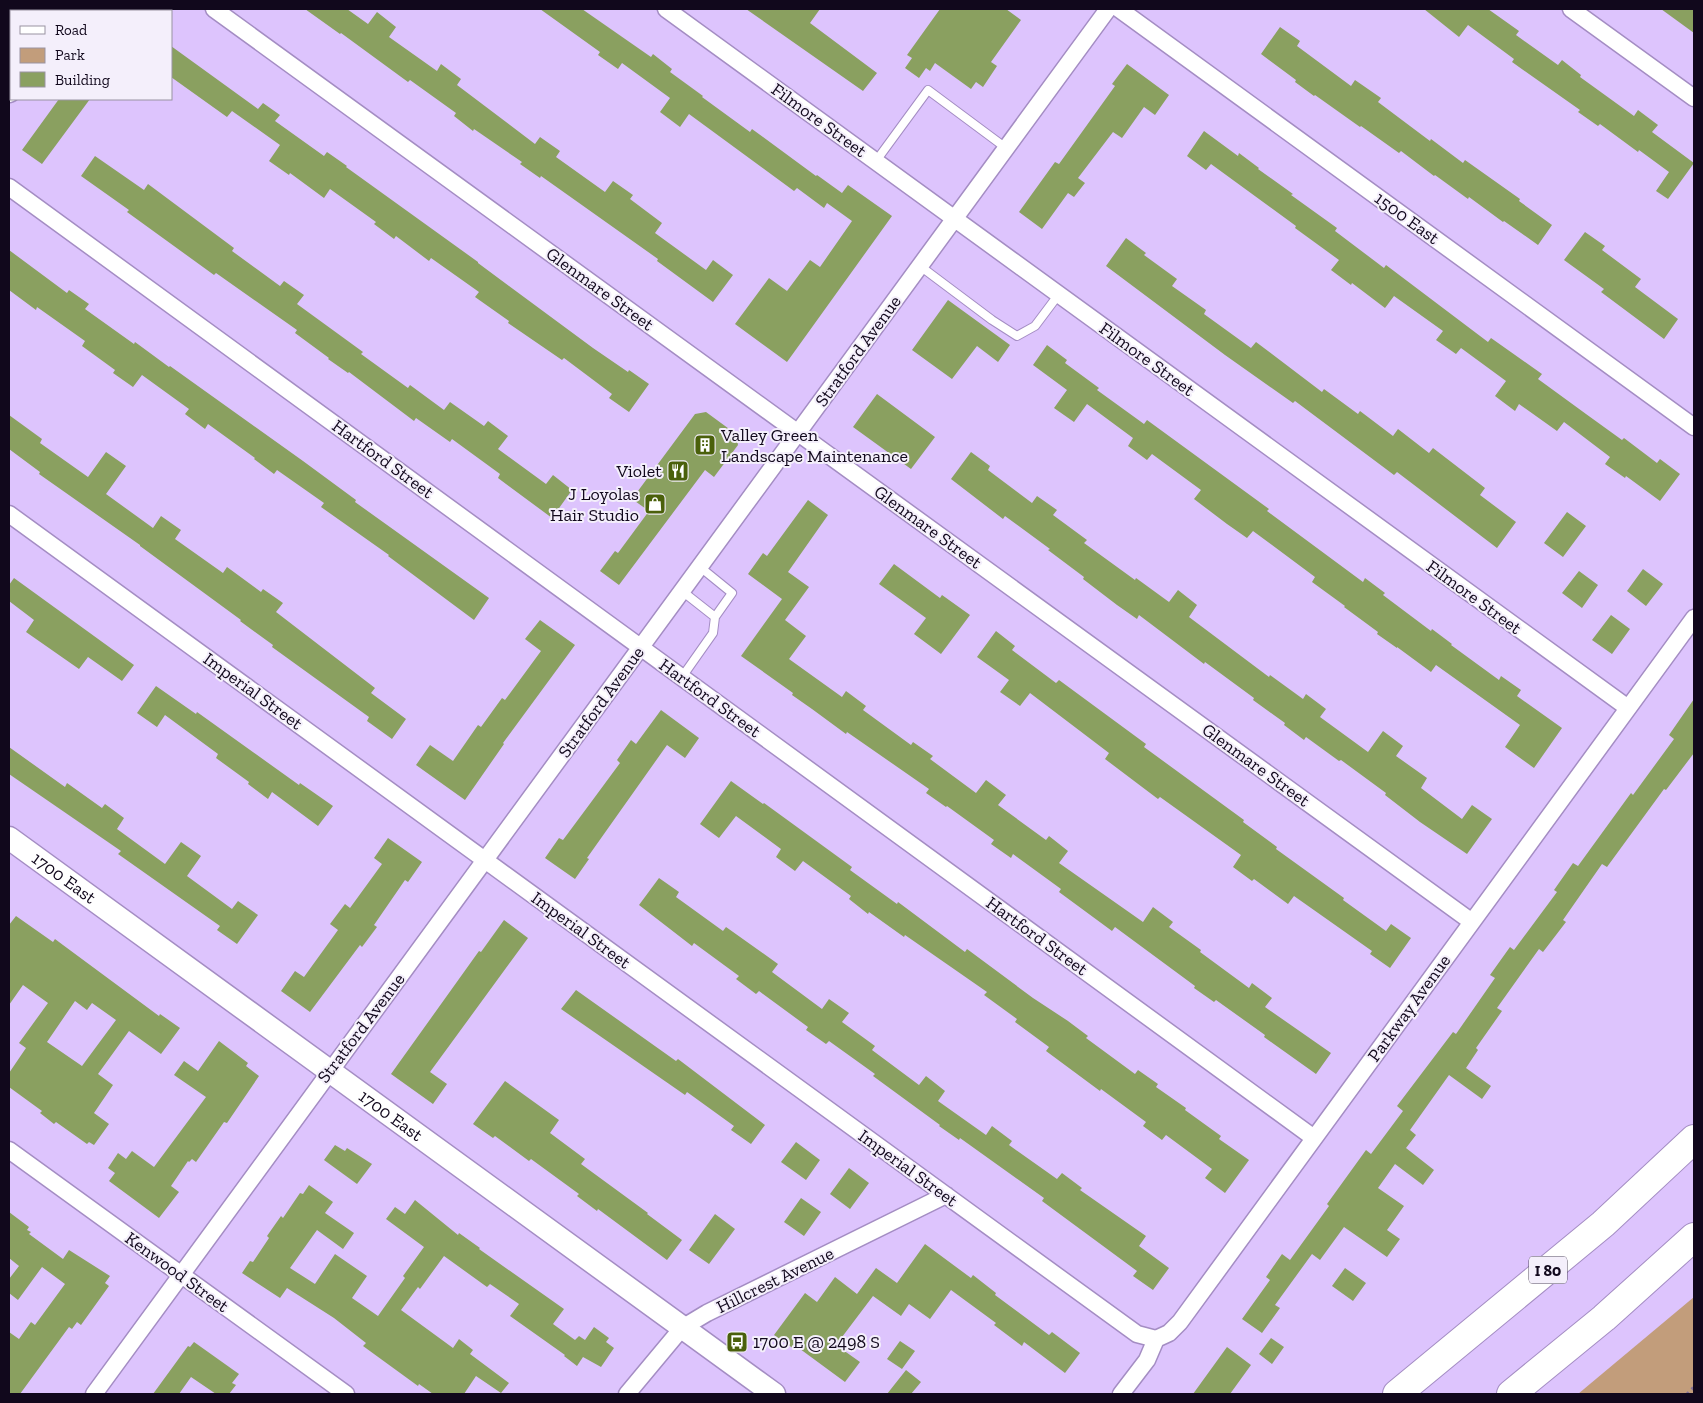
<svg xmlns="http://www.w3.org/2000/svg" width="1703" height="1403" font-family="'Zilla Slab',serif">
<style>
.green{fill:#c29d7b}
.building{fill:#8aa060;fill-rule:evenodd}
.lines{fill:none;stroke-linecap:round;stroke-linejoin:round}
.lane-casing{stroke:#a48dc3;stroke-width:10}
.street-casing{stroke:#a48dc3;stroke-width:19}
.secondary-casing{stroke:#a48dc3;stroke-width:25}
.highway-casing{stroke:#a48dc3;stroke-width:30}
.path{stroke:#827099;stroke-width:3;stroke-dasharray:2.5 4;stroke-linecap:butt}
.lane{stroke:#fff;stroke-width:8}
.street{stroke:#fff;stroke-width:16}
.secondary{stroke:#fff;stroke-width:22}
.highway{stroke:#fff;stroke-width:28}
.labels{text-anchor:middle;stroke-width:4;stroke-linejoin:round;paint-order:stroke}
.shield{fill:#f4effb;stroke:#554d5f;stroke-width:1}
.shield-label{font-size:16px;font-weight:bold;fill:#11081c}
.street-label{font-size:18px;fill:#11081c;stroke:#f4effb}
.poi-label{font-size:18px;fill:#11081c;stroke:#f4effb;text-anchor:start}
</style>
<rect width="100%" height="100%" fill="#ddc4fd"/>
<path class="green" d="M1694,1297V1394H1578Z"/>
<path class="building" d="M305,9H347L368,24L377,12L396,27L389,37L437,71L441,64L461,79L457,85L535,144L540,137L560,151L556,157L605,192L613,181L633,195L630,199L662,223L655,233L706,270L713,260L733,275L713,302L657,261L658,259L541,176L540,178L520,164L522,162L474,129L473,131L454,116L456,113L410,80L408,82L341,33L340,34Z
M540,9H582L651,57L653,54L672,69L670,72L703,96L702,97L750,132L752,129L816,176L817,175L842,193L848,185L892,216L787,362L735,324L769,278L787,291L810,260L820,267L852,221L827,203L824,208L797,188L794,191L689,114L680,127L660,112L670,98L622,63L618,69L598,55L600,52Z
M746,9H820L810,23L877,73L863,91Z
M940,9H1006L1021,20L991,62L997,66L983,87L976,82L971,89L935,63L930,71L926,68L919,78L905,68L912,58L907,55Z
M1424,9H1488L1519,31L1516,35L1558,65L1562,60L1581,75L1580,77L1634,116L1638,110L1658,125L1652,132L1694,163L1668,199L1656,191L1669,172L1639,150L1638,152L1600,124L1598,126L1578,112L1580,110L1512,62L1514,59L1468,25L1459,37Z
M1661,9H1694V33Z
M1280,27L1300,41L1297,46L1351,86L1355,80L1381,98L1378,102L1430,141L1431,139L1463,163L1465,160L1520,199L1519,201L1552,225L1538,245L1504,221L1503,222L1469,197L1468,199L1435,175L1434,176L1401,151L1399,153L1361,126L1360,127L1315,95L1314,96L1295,82L1296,80L1261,54Z
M171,46L258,109L263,103L280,115L275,121L324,156L327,152L347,166L346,167L478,262V263L593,348L628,372L629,370L649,384L629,412L609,398L612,394L564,358L562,360L508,323L509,321L475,297L479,292L431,258L429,261L396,236L394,239L374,224L376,222L330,189L324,198L290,173L289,175L269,161L280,145L232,111L227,117L171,77Z
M1127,64L1169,95L1155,115L1144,107L1122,138L1113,132L1078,178L1085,183L1074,197L1068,193L1042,229L1019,212L1055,162L1059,164L1115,86L1112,84Z
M59,99H90L42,164L22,150Z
M1204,131L1238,156L1239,153L1259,168L1258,169L1293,194L1291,195L1337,228L1335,231L1384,268L1386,265L1488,342L1491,338L1542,374L1538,379L1586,414L1622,440L1624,438L1657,463L1660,459L1680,474L1660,501L1626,476L1625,478L1605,464L1610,457L1564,422L1557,431L1519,404L1515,411L1495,396L1506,381L1461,348L1456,354L1436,340L1443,331L1394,296L1385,308L1352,283L1351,285L1331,270L1339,260L1295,228L1296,226L1211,164L1206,170L1187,156Z
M95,156L144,190L148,184L234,248L232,251L280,286L284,281L304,295L297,304L363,352L361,354L408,388L410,385L444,410L450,402L484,426L488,421L508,436L498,449L546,484L553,475L572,490L552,518L498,478L500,474L452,439L450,442L416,418L414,421L349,372L348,373L328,359L329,358L295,333L297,330L216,273L214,275L127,212L129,210L81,176Z
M1585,232L1605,246L1602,250L1641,279L1635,287L1678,319L1664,339L1601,292L1604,289L1564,260Z
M1126,238L1146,253L1144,255L1177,279L1172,286L1206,310L1204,314L1251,348L1256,342L1322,392L1324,389L1358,414L1360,411L1393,436L1398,429L1429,453L1433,448L1485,488L1480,495L1516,522L1497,548L1397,472L1394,475L1295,401L1293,403L1225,355L1106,266Z
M9,250L67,293L69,290L89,304L85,309L134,344L135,342L169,367L170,366L303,461L356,500L355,502L489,598L474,620L388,556L389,555L321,507L324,503L277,470L274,474L254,459L255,458L208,424L205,429L185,414L189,409L142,375L133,387L113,373L115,370L82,346L85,341L37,307L36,310L9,290Z
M948,300L1010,345L998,362L977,346L952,379L912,350Z
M1047,345L1067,360L1065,363L1099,388L1097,390L1144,424L1147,420L1269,509L1267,511L1363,582L1365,578L1385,593L1383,595L1431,631L1432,629L1452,644L1451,645L1499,680L1501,676L1521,690L1517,696L1562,728L1534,768L1505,747L1520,725L1436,665L1431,672L1397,647V648L1377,634L1378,632L1344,607L1345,606L1312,582L1315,577L1253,531L1247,538L1227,524L1194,499L1201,490L1152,454L1147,460L1128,446L1133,438L1087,404L1074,422L1054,408L1067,390L1033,365Z
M877,394L935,437L911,469L853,427Z
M706,412L736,434L738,445L714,477L705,470L619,585L600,571L615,551L618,553L649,511L632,499L695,414Z
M9,415L42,439L40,443L88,477L106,452L126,466L106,494L153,528L161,516L181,530L175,539L223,573L227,567L261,592L263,589L283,603L276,612L375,688L371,693L406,719L392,739L367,721L369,717L272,647L273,645L240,621L241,620L140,546V545L39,474L40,472L9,449Z
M971,452L990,466L988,470L1032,503L1037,496L1057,510L1053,515L1087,540L1084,543L1135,580L1136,578L1169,602L1178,590L1197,605L1189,617L1269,677L1270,675L1303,699L1306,694L1326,709L1320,717L1368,752L1383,731L1403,746L1396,756L1427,778L1421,788L1462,819L1472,805L1492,819L1467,854L1420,822L1385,795L1386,793L1341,760L1339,761L1306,737L1304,740L1284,725L1285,723L1253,700L1254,698L1205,662L1204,664L1139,615L1137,619L1117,605L1083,579L1084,577L1048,550L1050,549L1005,516L1003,519L951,479Z
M808,500L828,515L788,572L809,587L785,620L806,636L789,659L842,697L846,691L866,706L863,710L911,745L913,742L933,756L930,759L976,793L986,780L1006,795L998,805L1046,840L1049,836L1068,851L1059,863L1143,922L1153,907L1173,922L1169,927L1201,950L1200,952L1249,988L1252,983L1272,998L1265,1007L1331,1053L1316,1074L1264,1037L1265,1035L1216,1000L1214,1002L1194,988L1195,986L1115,927L1112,931L1059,892L1061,889L1013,854L1011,858L991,844L994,840L947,806L946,807L926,793L929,789L847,732L846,734L812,709L792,695L793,693L741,656L782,599L748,574L763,553L767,556Z
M1567,512L1586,526L1563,557L1544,543Z
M894,564L940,598L942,595L970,615L941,654L914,634L926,618L879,584Z
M1643,569L1663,584L1646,606L1627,591Z
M1579,571L1598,585L1582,608L1562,593Z
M14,578L134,665L122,681L88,657L79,669L26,632L34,620L9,601V585Z
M1611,615L1630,629L1612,654L1592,640Z
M540,620L575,645L503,743L504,744L465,800L416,765L430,745L453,761L478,725L481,727L502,698L505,700L541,651L525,639Z
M996,631L1015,646L1012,650L1056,683L1059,680L1146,744L1144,747L1244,820L1243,822L1277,847L1276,849L1344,898L1343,900L1386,931L1391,924L1411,938L1390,968L1370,954L1372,951L1294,896L1288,904L1254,879L1252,881L1233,867L1241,855L1160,797L1158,799L1105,759L1109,753L1030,693L1020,706L1000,692L1009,680L977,657Z
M156,686L196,714L197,712L299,785L300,783L333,806L318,826L272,792L268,799L248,784L249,782L216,758L218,754L165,715L157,727L137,713Z
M1694,699V753L1666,790L1664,789L1607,867L1602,864L1563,920L1566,922L1543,952L1539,949L1497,1008L1502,1011L1476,1048L1478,1050L1466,1068L1491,1086L1482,1099L1449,1075L1410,1130L1416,1135L1406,1148L1434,1170L1423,1185L1395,1164L1378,1188L1404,1206L1387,1230L1400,1239L1387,1257L1344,1227L1320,1260L1312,1254L1275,1305L1280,1308L1262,1333L1242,1319L1270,1280L1266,1277L1282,1254L1290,1260L1329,1206L1327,1204L1366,1150L1371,1154L1403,1111L1397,1106L1453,1032L1456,1034L1495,978L1490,975L1510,947L1514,950L1557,892L1554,890L1573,863L1578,866L1631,793L1633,795L1674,739L1669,735Z
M661,710L699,738L685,758L667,745L587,858L589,859L575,879L545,858L559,838L563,840L589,805L620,763L617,760L631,740L636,744Z
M9,747L65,787L67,783L102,808L105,804L124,818L117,829L165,864L181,842L201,856L187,876L232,909L238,901L258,915L237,944L217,930L220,926L118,854L121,851L9,774Z
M731,781L763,804L764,803L852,867L850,870L897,904L898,902L965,952L967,949L1033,998L1068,1021L1088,1036L1086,1038L1135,1074L1138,1070L1158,1084L1156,1087L1186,1108L1185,1110L1221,1136L1219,1139L1249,1160L1225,1193L1205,1178L1212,1169L1166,1135L1162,1140L1143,1126L1146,1122L1101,1089L1100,1091L1046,1051L1049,1047L1015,1022L1017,1019L984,995L987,992L905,935L904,937L869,912L868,914L849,899L851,896L803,861L795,871L776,857L781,849L736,816L719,838L700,824Z
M388,838L422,862L408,882L405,880L374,925L377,927L362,947L360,945L310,1012L281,991L295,971L304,977L338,930L330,924L345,904L350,908L382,864L374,858Z
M659,878L679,892L676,897L723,931L726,927L778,964L772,972L822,1009L829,999L849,1013L842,1022L875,1046L872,1050L919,1085L926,1076L945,1091L938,1101L986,1135L992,1126L1012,1141L1009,1145L1057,1179L1062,1173L1082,1188L1080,1190L1146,1236L1139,1246L1169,1268L1153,1290L1133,1276L1137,1271L1042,1201L1044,1198L960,1138L959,1140L939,1126L940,1125L873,1076L875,1074L829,1041L826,1044L806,1030L808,1027L759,991L756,994L736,979L739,976L694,943L692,946L639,905Z
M16,916L53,942L55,939L63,945L159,1016L160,1014L180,1028L161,1054L129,1031L98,1074L113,1085L94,1113L109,1124L94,1145L89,1142L87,1144L56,1122L54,1124L40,1113L42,1111L9,1087V1073L26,1048L19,1043L48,1003L23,985L9,1005V925ZM75,1001L87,1010L92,1003L116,1020L82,1066L47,1042Z
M504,920L528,938L430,1072L447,1084L433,1104L391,1074L479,951L481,952Z
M576,990L676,1061L678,1059L765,1125L751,1144L731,1130L734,1126L687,1092L685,1095L561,1009Z
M219,1041L248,1063L246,1066L259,1076L227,1123L224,1122L196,1162L192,1159L189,1162L188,1161L171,1186L179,1192L159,1218L109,1181L115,1173L108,1168L118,1153L126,1159L132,1151L154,1167L206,1097L174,1075L184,1061L198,1071Z
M505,1081L559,1120L550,1133L585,1159L581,1164L648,1213L647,1214L682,1240L667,1260L598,1209L597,1211L577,1196L579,1194L531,1159L529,1161L495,1136L493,1138L473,1124Z
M796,1142L820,1160L806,1180L781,1162Z
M335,1145L345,1151L347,1148L372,1164L357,1184L324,1160Z
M849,1168L869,1183L850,1209L830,1194Z
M309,1185L333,1202L325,1213L354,1233L343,1249L317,1230L290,1268L315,1284L335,1254L367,1276L352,1298L378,1316L405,1278L403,1276L424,1247L386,1219L395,1207L405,1214L415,1200L458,1235L459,1233L480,1248L479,1249L564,1309L553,1324L575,1340L579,1336L585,1340L594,1327L609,1338L606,1342L614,1348L601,1367L583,1357L577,1366L564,1356L565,1355L510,1316L519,1304L490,1284L487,1287L444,1256L420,1289L418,1287L401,1310L453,1348L459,1339L473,1350L470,1354L509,1383L501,1393L476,1376L464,1394H433L419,1384L418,1386L363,1346L366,1343L334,1318L287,1288L280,1298L242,1273L250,1261L253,1262L269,1238L267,1236L281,1216L283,1218L300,1193L303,1194Z
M801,1198L821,1212L804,1236L784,1222Z
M9,1212L29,1227L27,1230L31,1232L29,1234L63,1259L69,1250L110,1276L105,1283L109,1286L81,1325L77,1322L72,1329L69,1327L20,1394H9V1332L19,1339L31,1322L35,1325L65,1284L42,1267L18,1300L9,1293V1279L19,1266L9,1258Z
M715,1214L735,1229L709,1264L689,1250Z
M925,1244L971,1278L973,1275L996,1293L995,1295L1049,1335L1052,1332L1080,1353L1065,1373L1024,1342L1022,1346L994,1325L996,1323L951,1290L930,1319L909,1304L901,1316L873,1296L836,1345L860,1362L845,1382L796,1346L794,1349L774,1335L805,1293L817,1302L835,1277L857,1294L876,1268L897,1283Z
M1345,1268L1366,1283L1353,1301L1332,1286Z
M1271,1338L1284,1347L1272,1364L1259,1354Z
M900,1341L915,1351L902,1369L887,1359Z
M194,1342L239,1374L232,1383L236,1385L229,1394H216L191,1377L179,1394H153L188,1346L190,1347Z
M1227,1347L1251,1365L1230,1394H1193Z
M906,1370L921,1382L911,1394H887Z"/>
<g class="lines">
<g class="lane-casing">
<path id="lane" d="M876,161L928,90L1006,148
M920,266L992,320L1017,336L1035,326L1059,294
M682,591L715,617L732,593L700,567
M682,677L713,633L715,617"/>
</g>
<g class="street-casing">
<path id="street" d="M214,9L1472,922
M666,9L1628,708
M1119,9L1694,427
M1571,9L1694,98
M9,69L11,71
M9,187L1314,1138
M9,514L1035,1260L1137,1334L1156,1339
M9,1150L346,1394
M94,1394L1108,9
M627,1394L682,1328L707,1313L946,1195
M1121,1394L1147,1360L1156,1339L1169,1333L1180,1322L1694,618"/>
</g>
<g class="secondary-casing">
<g id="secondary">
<path d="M67,11L68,9"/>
<path d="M9,91L11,88"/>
<path id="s1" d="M9,838L774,1394"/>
</g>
</g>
<g class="highway-casing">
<path id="highway" d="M1397,1394L1603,1224L1694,1139
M1511,1394L1604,1318L1694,1237"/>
</g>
<path class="path" d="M1687,1394L1694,1387"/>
<use href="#lane" class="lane"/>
<use href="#street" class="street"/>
<use href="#secondary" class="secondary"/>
<use href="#highway" class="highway"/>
</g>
<defs>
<g id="building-square" transform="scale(1.125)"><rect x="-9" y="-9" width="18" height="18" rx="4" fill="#4a600b" stroke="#f4effb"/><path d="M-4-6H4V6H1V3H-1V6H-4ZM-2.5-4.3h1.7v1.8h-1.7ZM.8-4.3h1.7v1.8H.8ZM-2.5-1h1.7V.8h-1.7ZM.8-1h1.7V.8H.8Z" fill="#fff"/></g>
<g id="restaurant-square" transform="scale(1.125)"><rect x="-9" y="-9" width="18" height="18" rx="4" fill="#4a600b" stroke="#f4effb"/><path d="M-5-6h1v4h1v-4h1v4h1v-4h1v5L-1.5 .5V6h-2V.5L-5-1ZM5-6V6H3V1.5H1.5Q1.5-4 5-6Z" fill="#fff"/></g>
<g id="shop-square" transform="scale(1.125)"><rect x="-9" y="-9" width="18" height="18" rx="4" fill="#4a600b" stroke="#f4effb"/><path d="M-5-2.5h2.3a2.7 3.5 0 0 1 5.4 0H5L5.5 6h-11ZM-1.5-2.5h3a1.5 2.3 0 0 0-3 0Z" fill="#fff"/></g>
<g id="bus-square" transform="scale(1.125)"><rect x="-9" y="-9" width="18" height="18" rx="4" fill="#4a600b" stroke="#f4effb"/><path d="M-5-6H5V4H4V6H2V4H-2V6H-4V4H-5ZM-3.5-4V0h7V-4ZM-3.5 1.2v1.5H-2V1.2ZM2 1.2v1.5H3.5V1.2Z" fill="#fff"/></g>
</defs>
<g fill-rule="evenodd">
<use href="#building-square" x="705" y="445"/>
<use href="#restaurant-square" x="678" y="471"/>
<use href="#shop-square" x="655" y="504"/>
<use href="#bus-square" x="737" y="1342"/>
</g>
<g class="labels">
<rect class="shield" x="1529" y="1256.5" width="38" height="27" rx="4"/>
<g class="shield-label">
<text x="1548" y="1276">I 80</text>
</g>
<g class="street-label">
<text transform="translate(819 120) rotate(36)" y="6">Filmore Street</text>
<text transform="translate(1407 218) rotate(36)" y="6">1500 East</text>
<text transform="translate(600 289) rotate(36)" y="6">Glenmare Street</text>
<text transform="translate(858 351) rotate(-54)" y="6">Stratford Avenue</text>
<text transform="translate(1147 359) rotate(36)" y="6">Filmore Street</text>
<text transform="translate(383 459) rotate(36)" y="6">Hartford Street</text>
<text transform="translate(928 527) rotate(36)" y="6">Glenmare Street</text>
<text transform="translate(1474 597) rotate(36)" y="6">Filmore Street</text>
<text transform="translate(253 691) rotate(36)" y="6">Imperial Street</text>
<text transform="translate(710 698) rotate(36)" y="6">Hartford Street</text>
<text transform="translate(601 702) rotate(-54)" y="6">Stratford Avenue</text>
<text transform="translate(1256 765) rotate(36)" y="6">Glenmare Street</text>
<text dy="6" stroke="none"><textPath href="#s1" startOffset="68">1700 East</textPath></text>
<text transform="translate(581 930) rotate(36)" y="6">Imperial Street</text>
<text transform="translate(1037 936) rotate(36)" y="6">Hartford Street</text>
<text transform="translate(1409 1008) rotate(-54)" y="6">Parkway Avenue</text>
<text transform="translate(361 1028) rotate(-53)" y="6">Stratford Avenue</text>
<text dy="6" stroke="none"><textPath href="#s1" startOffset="472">1700 East</textPath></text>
<text transform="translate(908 1168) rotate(36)" y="6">Imperial Street</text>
<text transform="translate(177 1272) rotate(36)" y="6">Kenwood Street</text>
<text transform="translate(775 1280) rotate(-26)" y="6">Hillcrest Avenue</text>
</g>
<g class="poi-label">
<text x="721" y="441">Valley Green<tspan x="721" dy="21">Landscape Maintenance</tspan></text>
<text x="662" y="477" text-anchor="end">Violet</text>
<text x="639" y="500" text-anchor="end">J Loyolas<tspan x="639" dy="21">Hair Studio</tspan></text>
<text x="753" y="1348">1700 E @ 2498 S</text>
</g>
</g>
<rect width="1703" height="1403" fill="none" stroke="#11081c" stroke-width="20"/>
<rect x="10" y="10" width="162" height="90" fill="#f4effb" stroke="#9993a2"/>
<rect x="20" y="26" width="25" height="8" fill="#ffffff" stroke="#9993a2"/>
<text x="55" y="35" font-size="15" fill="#11081c">Road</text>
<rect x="20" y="48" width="25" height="15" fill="#c29d7b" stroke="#9993a2"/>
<text x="55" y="60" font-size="15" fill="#11081c">Park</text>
<rect x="20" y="72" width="25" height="15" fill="#8aa060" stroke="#9993a2"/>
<text x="55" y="85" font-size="15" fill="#11081c">Building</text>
</svg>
